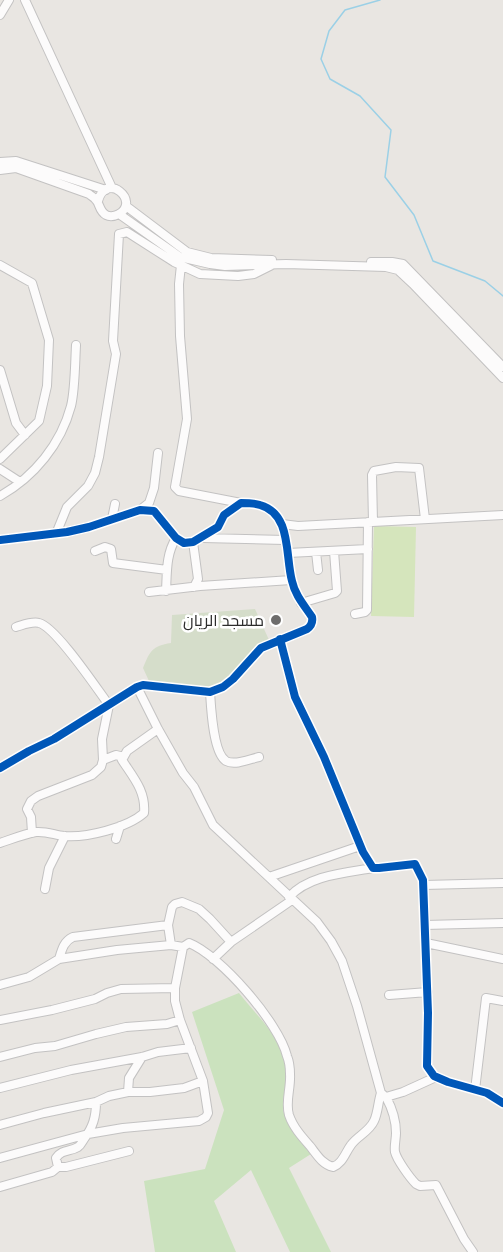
<svg xmlns="http://www.w3.org/2000/svg" width="503" height="1252" font-family="'DM Sans',Cairo,sans-serif">
<style>
.green{fill:#cbe2be}
.cemetery{fill:#d5ddca}
.pitch{fill:#d5e5bc}
.lines{fill:none;stroke-linecap:round;stroke-linejoin:round}
.stream{stroke:#9bd0e6;stroke-width:1.5}
.minor-casing{stroke:#c3c2c2;stroke-width:10}
.minor{stroke:#fcfbfb;stroke-width:8}
.cycleway-casing{stroke:#fff;stroke-width:11}
.cycleway{stroke:#0057b8;stroke-width:8}
.poi-dot{fill:#6e6d6c;stroke:#fff;stroke-width:2}
.labels{text-anchor:middle;stroke-width:5;stroke-linejoin:round;paint-order:stroke}
.poi-label{font-size:16px;fill:#2c2c2c;stroke:#fff;text-anchor:end}
</style>
<rect width="100%" height="100%" fill="#e9e6e2"/>
<path class="green" d="M239,993C253,1011 277,1034 284,1056C290,1074 283,1090 283,1107C283,1122 302,1142 311,1154L289,1168L331,1252H290L251,1170L214,1201L236,1252H155L144,1181L205,1169L224,1110L192,1012Z"/>
<path class="cemetery" d="M255,609L269,640L258,647L234,676L219,686L205,688L149,681L143,668C150,651 152,646 171,643L172,615Z"/>
<path class="pitch" d="M374,526L416,527L414,617L371,616Z"/>
<g class="lines">
<path class="stream" d="M380,0L345,10L329,31L321,59L330,79L360,96L391,130L385,177L414,215L433,261L485,281L503,296"/>
<g class="minor-casing">
<path id="minor" d="M25,0L112,188
M0,15L9,0
M0,162L16,161L106,190
M0,170L16,168L89,194C91,196 94,197 96,200C100,204 99,211 106,215C110,217 115,216 119,214C141,201 106,171 98,201
M126,206L187,252L211,258L272,260
M119,214L180,257L210,264L225,266L286,264L386,267L398,270L413,284L503,378
M371,262H392L403,264L503,367
M0,265L32,283L49,340L47,386L39,421L0,459
M181,265L179,284L180,336L187,419L175,487L179,491L241,503
M0,370L16,423L25,435
M0,469L20,482
M0,496C34,477 61,444 71,406C75,390 75,363 76,345
M140,510L149,503L154,488L158,453
M112,519L115,504
M373,522L372,475L374,471L396,467L419,468L425,519
M282,524L298,526L503,515
M56,534L67,507L88,486L95,473L99,457L116,354L113,341L119,234L127,232L174,262L200,274L238,276L254,274L272,265
M203,538L285,540
M0,540L67,532L89,527L140,510L154,511L176,538L184,543L193,542L218,527L224,515L241,503C247,503 254,503 260,505C292,514 285,556 292,581C295,595 304,605 312,617C313,622 311,626 307,629L261,648L233,679L223,687L210,692L143,685L137,687L54,739L29,751L0,768
M193,542L198,579L194,587
M95,551L105,547L111,549L113,563L167,570
M316,552L318,570
M288,553L368,549
M166,591C167,572 166,554 176,538
M149,592L200,586L291,580
M301,603L335,593L337,591L334,551
M355,614L365,612L367,610L368,522
M16,627C23,625 32,621 39,623C56,627 97,689 109,705L102,739L103,760L101,767L92,775L38,796L31,801L27,809L31,817L32,833
M280,639L295,697L324,757L363,852L373,868H379L415,864L423,880L428,1013L427,1066L434,1076L448,1082L487,1093L503,1103
M137,687L158,729L183,773L194,787L213,825L317,922L331,941L342,961L357,1006L381,1093L386,1097L403,1092L436,1077
M210,692C211,707 213,753 226,761C235,766 250,759 259,757
M103,760L116,755L120,756L122,760
M116,839L120,826
M0,843C12,839 24,834 36,832C46,831 55,835 64,836C86,838 127,828 144,813C146,791 133,777 122,760L127,751L158,729
M269,877L360,846
M424,885L503,883
M45,889L49,868L65,836
M289,897C309,875 345,873 373,868
M425,925L503,923
M426,943L503,959
M171,945L168,925L172,907L175,904L182,902L199,909L210,919L231,942
M59,959C62,949 64,941 73,937L168,925
M213,959L231,942L292,900
M0,985L29,977L59,959L117,950L171,945L183,947L189,943C220,955 279,1023 287,1056C289,1061 290,1068 290,1074C291,1088 285,1102 289,1115C293,1127 302,1137 310,1146C317,1155 322,1164 333,1167C343,1163 345,1153 351,1145C357,1136 369,1132 374,1121C378,1113 378,1102 381,1093
M389,995L428,992
M0,1020L52,1010L95,999L107,993L121,989L175,988
M0,1057L35,1048L55,1046L96,1034L126,1027L167,1024L180,1020
M0,1088L71,1070L142,1057L158,1052L191,1048
M475,1090L486,998L503,1001
M128,1092L129,1078L142,1057
M386,1097C392,1108 396,1120 396,1133C396,1139 394,1146 395,1152C397,1160 410,1178 416,1184L420,1186L436,1185L464,1239L473,1252
M0,1125L44,1113L96,1102L109,1096L128,1092H150L184,1088L203,1081
M0,1158L88,1134L123,1128L199,1121L206,1117L208,1113L203,1081L180,1020L175,1001V988L183,947
M58,1167H66L129,1151
M0,1187L52,1172L58,1167L56,1158C62,1149 70,1152 78,1147C81,1145 82,1142 84,1139C93,1127 96,1117 96,1102"/>
</g>
<use href="#minor" class="minor"/>
<g class="cycleway-casing">
<path id="cycleway" d="M0,540L67,532L89,527L140,510L154,511L176,538L184,543L193,542L218,527L224,515L241,503C247,503 254,503 260,505C292,514 285,556 292,581C295,595 304,605 312,617C313,622 311,626 307,629L261,648L233,679L223,687L210,692L143,685L137,687L54,739L29,751L0,768
M280,639L295,697L324,757L363,852L373,868H379L415,864L423,880L428,1013L427,1066L434,1076L448,1082L487,1093L503,1103"/>
</g>
<use href="#cycleway" class="cycleway"/>
</g>
<circle class="poi-dot" cx="276" cy="620" r="6"/>
<g class="labels">
<g class="poi-label">
<text x="264" y="626">مسجد الريان</text>
</g>
</g>
</svg>
